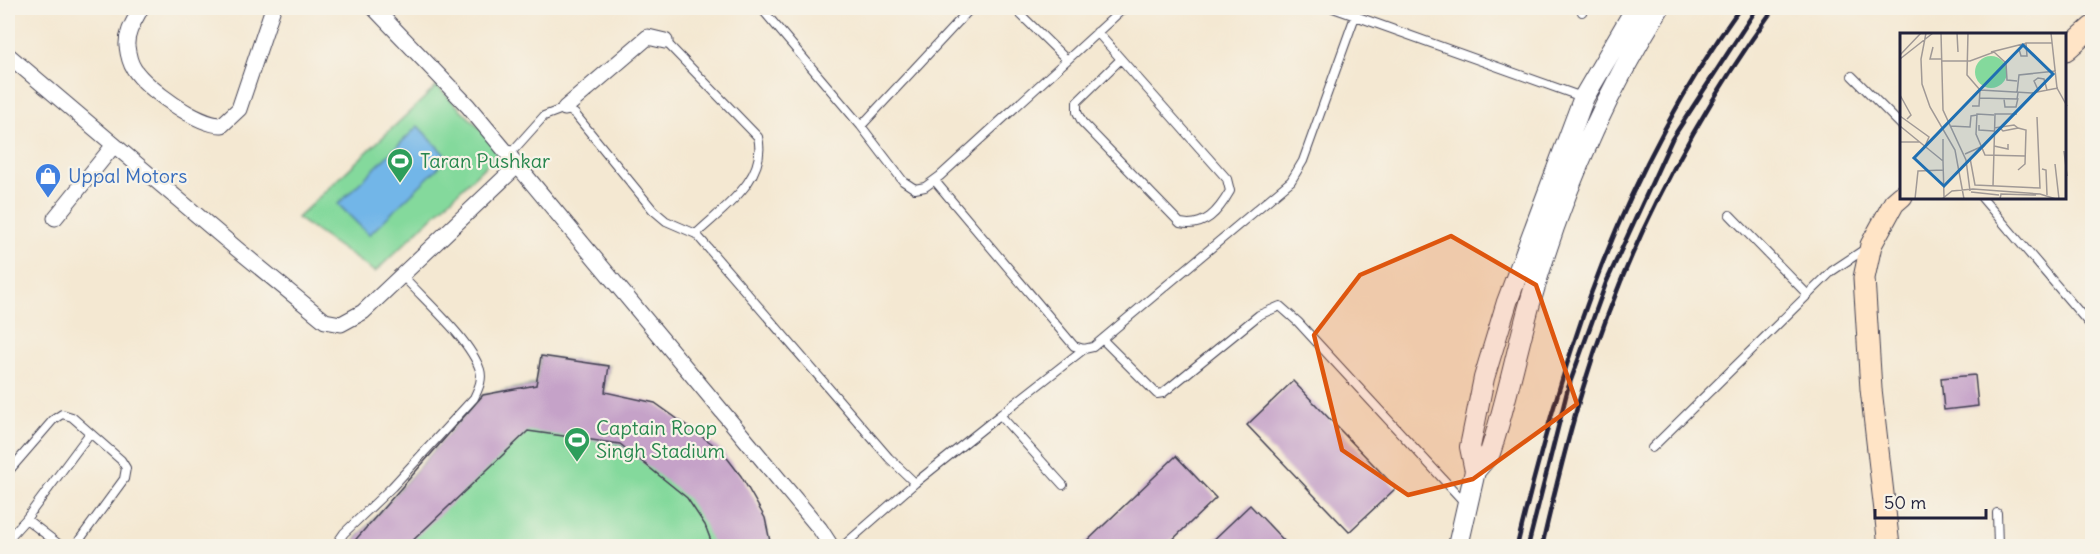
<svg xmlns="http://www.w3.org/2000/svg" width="2100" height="554" font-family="Delius,sans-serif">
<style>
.green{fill:#84d99c;stroke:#537e6c;stroke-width:1.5}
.water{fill:#72b6e8;stroke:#4a6c92;stroke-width:1.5}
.building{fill:#c5a2c8}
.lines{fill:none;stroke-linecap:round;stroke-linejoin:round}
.service-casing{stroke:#424052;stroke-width:10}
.minor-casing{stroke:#424052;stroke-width:17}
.tertiary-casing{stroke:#424052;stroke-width:22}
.secondary-casing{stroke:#424052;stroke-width:23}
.service{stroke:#fff;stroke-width:8}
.minor{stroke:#fff;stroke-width:15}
.tertiary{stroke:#fff;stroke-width:20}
.secondary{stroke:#ffe4c6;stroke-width:21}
.rail{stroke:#22223b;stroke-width:4.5}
.marked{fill:#de560e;fill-opacity:0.2;stroke:#de560e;stroke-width:4.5;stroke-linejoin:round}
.labels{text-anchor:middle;stroke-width:4.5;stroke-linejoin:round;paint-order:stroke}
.leisure-label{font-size:20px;fill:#27864d;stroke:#f7f3e8;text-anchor:start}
.shop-label{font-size:20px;fill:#366cbe;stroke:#f7f3e8;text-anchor:start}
.inset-road{fill:none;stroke:#a09996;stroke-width:1.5}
.view{fill:#1f6fb2;fill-opacity:0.15;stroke:#1f6fb2;stroke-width:3}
.inset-edge{fill:none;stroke:#22223b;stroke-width:3}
</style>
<rect width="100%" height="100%" fill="#f7f3e8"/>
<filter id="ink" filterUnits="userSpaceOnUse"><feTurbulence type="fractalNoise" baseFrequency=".0167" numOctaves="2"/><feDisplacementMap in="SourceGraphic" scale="12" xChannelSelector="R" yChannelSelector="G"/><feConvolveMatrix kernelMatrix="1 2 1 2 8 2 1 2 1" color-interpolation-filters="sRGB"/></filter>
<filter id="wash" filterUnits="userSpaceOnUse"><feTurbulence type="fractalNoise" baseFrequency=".008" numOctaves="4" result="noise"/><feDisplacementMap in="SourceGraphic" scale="24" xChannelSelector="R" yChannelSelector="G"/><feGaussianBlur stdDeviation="1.35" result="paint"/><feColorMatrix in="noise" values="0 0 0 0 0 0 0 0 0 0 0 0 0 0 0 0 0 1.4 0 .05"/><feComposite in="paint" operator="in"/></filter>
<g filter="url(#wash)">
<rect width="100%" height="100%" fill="#f4e8d2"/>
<path class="green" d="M437,86L502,150L375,272L297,218Z
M541,356L609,366L605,392L764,518L771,546H350L483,395L536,384Z"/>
<path class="water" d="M418,126L448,158L369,235L338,204Z"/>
<g id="blocks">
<path class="building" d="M541,356L609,366L605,392L655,403L721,450L741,476L765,518L771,546H713L705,525L687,498L620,444L528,431L407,546H350L483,395L536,385Z
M1975,375L1978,406L1944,410L1941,378Z
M1293,381L1396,488L1349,532L1247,425Z
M1176,456L1216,498L1166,546H1082Z
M1250,505L1289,546H1207Z"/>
</g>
</g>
<g filter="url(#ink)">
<use href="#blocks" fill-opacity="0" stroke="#424052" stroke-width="1.5"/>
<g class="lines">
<g class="service-casing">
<path id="service" d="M761,8L861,126L903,181L915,189L925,187L940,176L1124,8
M969,8H991
M1014,8L1067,60
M1333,8L1582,97
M1582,12L1585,8
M1097,32L1227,179L1230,191C1218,212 1205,228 1180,223L1082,122L1077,112V102L1121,59
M665,41L758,137C768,179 723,208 696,234
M1852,76L1902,126
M861,126L971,8
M509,155L544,116L565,108L575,114L653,210L666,221L696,234L889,458L915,483
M935,181L1074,346L1084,349L1093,347L1291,181L1303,161L1358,8
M1982,198L2092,327
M1730,215L1808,295
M1103,340L1157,394L1163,393L1259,315L1280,306L1298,322L1466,504
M1000,415L1084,349
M1652,448L1832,271L1865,249
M8,472L53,420L62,414L72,417L121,460L126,468L124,479L75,546
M1997,513L1998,546
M26,519L61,546
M8,539L26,519L90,433
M335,546L344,533L392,487L474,398C478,389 483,380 480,370C470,339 424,300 402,275
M843,546L915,483L1000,415L1063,485"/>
</g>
<g class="minor-casing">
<path id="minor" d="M141,8C135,20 126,32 127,46C128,54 130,63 134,69C146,88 199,126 222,125L239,109L273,8
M374,8L468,106L820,529L831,546
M8,55L237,249L325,321L341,324L363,312L518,165
M565,108L648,37L665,41
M55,218L114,145"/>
</g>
<g class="tertiary-casing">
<path id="tertiary" d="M1475,471L1470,447L1484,378L1507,302L1584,97L1636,8
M1458,546L1475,471L1490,453C1506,404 1516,353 1530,303C1559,200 1603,98 1659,8"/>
</g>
<g class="secondary-casing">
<path id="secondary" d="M2066,50L2092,27
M1889,546L1871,389L1864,278L1871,245L1894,203L1902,196"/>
</g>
<use href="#service" class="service"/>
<use href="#minor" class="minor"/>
<use href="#tertiary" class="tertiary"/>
<use href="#secondary" class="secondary"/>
<path class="rail" d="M1517,546C1564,350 1621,174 1740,8
M1528,546L1568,388L1606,283L1672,139L1757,8
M1542,546C1554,494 1567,440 1583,388C1624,252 1691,123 1774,8"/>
</g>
</g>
<path class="marked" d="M1451,236L1536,285L1577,404L1473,479L1408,495L1342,450L1314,335L1360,275Z"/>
<defs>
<g id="stadium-pin" transform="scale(1.35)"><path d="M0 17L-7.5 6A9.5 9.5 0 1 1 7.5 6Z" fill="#2e9e5b" stroke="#f7f3e8"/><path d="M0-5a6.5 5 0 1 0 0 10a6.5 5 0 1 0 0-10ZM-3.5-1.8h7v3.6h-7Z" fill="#fff"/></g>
<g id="shop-pin" transform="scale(1.35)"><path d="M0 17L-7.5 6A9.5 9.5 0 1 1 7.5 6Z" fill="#3f7fe0" stroke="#f7f3e8"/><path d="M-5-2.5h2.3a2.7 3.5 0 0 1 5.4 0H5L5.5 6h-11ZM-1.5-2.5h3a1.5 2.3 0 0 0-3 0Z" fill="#fff"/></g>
</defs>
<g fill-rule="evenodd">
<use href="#stadium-pin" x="400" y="161"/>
<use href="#shop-pin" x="48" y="176"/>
<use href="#stadium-pin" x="577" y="440"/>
</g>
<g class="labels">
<g class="leisure-label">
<text x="420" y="168">Taran Pushkar</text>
<text x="596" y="435">Captain Roop<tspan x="596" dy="23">Singh Stadium</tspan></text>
</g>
<g class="shop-label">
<text x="68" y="183">Uppal Motors</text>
</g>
</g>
<g transform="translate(1900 33)">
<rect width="166" height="166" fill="#f4e8d2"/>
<path d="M75 39a16 16 0 1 1 32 0a16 16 0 1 1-32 0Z" fill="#84d99c"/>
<path class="inset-road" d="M26,0L21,26L22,51L30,74L55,117L64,166M41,0L43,77L66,127L70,158M57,0L58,19M68,0L67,42L80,57L132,60L158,55M151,0L157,55L167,73M126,10L127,23H121L119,16L124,11L126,10H152M33,14L30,26H42M91,19L123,11M0,22L21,0M0,26L33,0M42,28H70L94,19L106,30L107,47L117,48M139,59L134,48L138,45L144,46L147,57M117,60L119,42L156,38M0,62L11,82L7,86M79,65L117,66L118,60M104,66L105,74H116L118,65M72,73H79L80,57M94,82L77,81L76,101L85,122L125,123M0,83L29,104L26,111M79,92V97L94,98M0,93L43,128L44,164M50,93L70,94L71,83L77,82M94,95L114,92L118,95L103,98L100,95M118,95L126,97L125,131L118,137M0,109H19M94,113L108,116V111M164,118L167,143M65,121L85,112L82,115M70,125L75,152L140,155L137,84M43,128V106M155,131L159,166M142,136L146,137L147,162M93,153L95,81H117M71,159L99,162M15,166L18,138L43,137M42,166L52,158L73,156L140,161L156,166M100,166L101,161L136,162"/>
<path class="view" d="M123,12L153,41L44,153L14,125Z"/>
<rect width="166" height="166" class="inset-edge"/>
</g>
<rect width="2100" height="554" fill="none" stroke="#f7f3e8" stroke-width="30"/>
<path d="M1875 509v9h111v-9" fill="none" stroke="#22223b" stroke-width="3"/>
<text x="1884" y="509" font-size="18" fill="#22223b" stroke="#f7f3e8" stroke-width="4.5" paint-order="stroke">50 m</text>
</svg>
